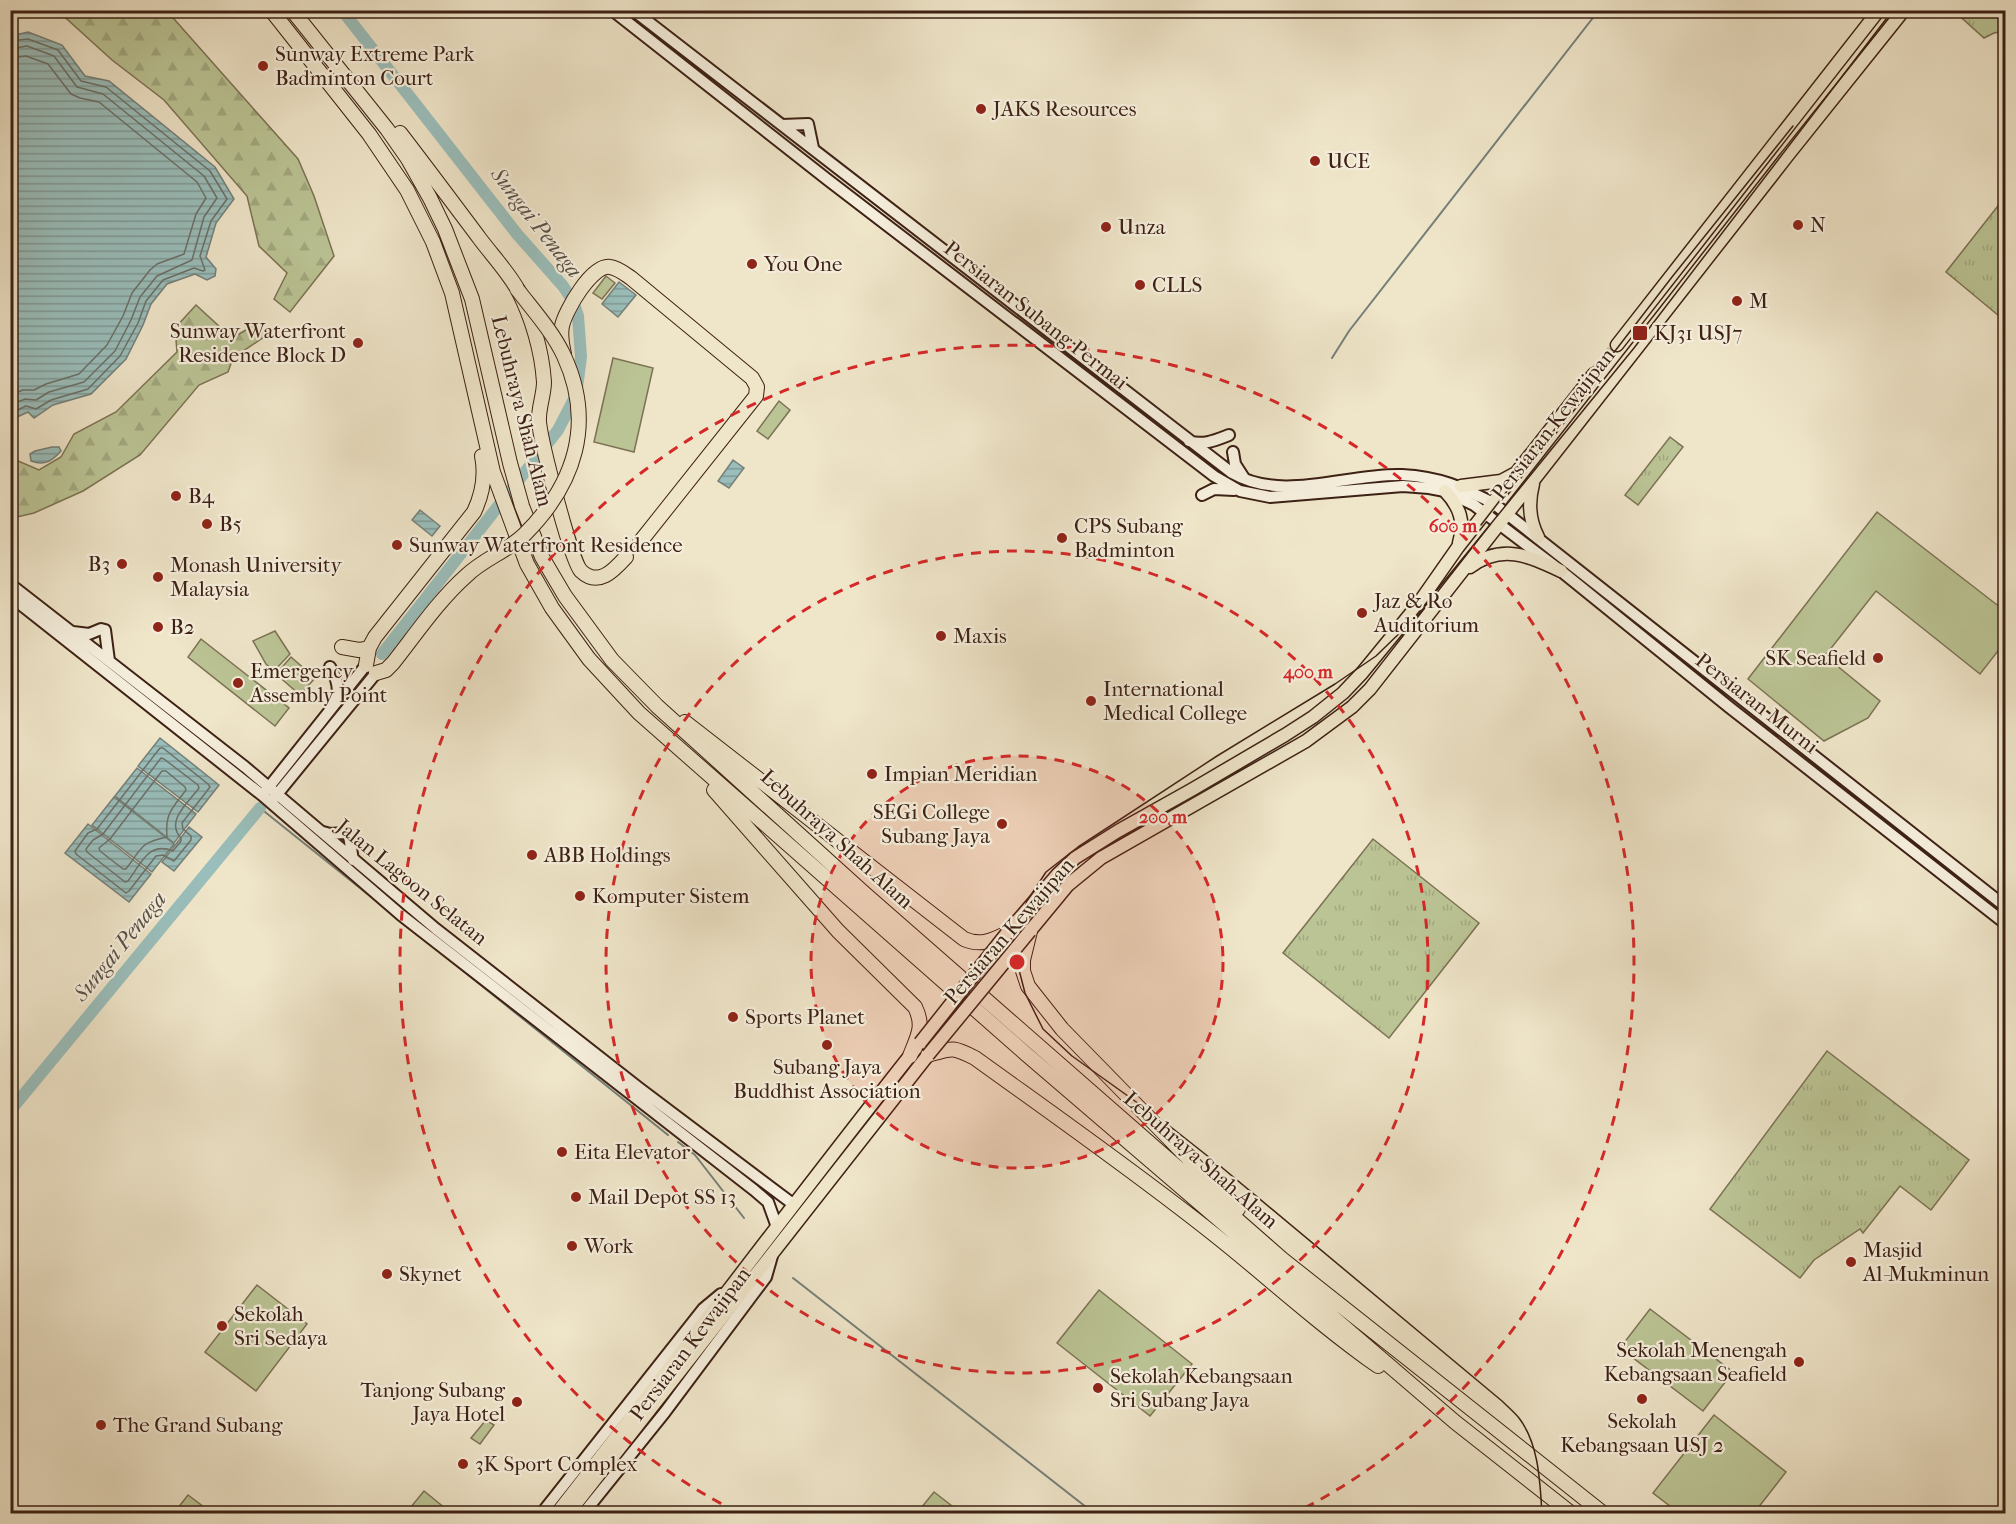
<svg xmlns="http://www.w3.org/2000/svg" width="2016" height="1524" font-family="'IM FELL French Canon',serif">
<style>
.grass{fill:#bbc495;stroke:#7c7254;stroke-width:1.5}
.forest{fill:url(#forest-firs);stroke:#7c7254;stroke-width:1.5}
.park{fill:url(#park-tufts);stroke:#7c7254;stroke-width:1.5}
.water{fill:url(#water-rules);stroke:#757f78;stroke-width:1.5}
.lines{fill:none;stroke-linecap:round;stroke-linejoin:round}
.shore{stroke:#6c7068;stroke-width:1.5}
.stream{stroke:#757f78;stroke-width:2}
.river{stroke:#9abebb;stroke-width:12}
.primary-tunnel{stroke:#cbbea5;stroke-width:12;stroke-dasharray:12 6;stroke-linecap:butt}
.secondary-casing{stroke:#3d2114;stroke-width:14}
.primary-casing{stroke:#3d2114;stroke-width:15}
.motorway-casing{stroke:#3d2114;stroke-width:16}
.secondary{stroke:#f5eedc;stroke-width:10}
.primary{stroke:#efe5c9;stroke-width:12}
.motorway{stroke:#efe5c9;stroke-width:14}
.tram{stroke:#3d2114;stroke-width:1.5}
.primary-bridge-casing{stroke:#3d2114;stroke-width:15;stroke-linecap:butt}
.motorway-bridge-casing{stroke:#3d2114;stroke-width:16;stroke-linecap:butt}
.primary-bridge{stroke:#efe5c9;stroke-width:12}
.motorway-bridge{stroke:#efe5c9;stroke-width:14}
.ring{fill:none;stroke:#d62828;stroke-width:3;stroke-dasharray:10 8}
.poi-dot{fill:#8f2418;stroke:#f5eedc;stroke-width:2}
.labels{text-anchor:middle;stroke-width:4.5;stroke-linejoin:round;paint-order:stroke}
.poi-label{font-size:21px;fill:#3d2114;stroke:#f5eedc;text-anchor:start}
.street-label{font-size:21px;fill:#3d2114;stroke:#f5eedc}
.water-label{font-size:22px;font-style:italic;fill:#595046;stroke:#f5eedc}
.centre{fill:#d62828;stroke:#f5eedc;stroke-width:3}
.ring-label{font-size:18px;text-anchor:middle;font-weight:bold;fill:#d62828;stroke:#f5eedc;stroke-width:4.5;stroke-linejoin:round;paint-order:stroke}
</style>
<defs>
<pattern id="forest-firs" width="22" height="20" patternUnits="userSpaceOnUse" patternTransform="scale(1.5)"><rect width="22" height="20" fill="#bbc495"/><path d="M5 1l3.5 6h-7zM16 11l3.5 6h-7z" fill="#a2a880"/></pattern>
<pattern id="park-tufts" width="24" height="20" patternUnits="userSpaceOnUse" patternTransform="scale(1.5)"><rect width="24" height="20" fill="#bbc495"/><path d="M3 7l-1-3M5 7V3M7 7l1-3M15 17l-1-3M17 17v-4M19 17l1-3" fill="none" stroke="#a2a880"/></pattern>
<pattern id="water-rules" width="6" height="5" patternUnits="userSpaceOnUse" patternTransform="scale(1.5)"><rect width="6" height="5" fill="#9abebb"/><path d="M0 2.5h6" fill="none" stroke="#7f9a97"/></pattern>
</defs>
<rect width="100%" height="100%" fill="#efe5c9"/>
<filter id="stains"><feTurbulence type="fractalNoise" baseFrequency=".00333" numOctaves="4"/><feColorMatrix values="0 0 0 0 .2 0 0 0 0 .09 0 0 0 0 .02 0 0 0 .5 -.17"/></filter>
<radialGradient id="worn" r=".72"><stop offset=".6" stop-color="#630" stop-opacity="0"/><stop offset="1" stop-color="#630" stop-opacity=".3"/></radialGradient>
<path class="grass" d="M606,276L615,283L602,299L593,293Z
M613,358L653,368L634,452L594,442Z
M779,401L790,410L768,439L757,431Z
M1877,512L2005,611V642L1980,674L1876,591L1825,656L1880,701L1868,718L1824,741L1748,679Z
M275,631L290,654L274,671L266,664L253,641Z
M201,639L289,708L275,726L188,657Z
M291,657L315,678L300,695L276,674Z
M257,1285L307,1324L256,1391L205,1352Z
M1099,1290L1192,1364L1150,1416L1057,1343Z
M1650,1309L1733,1372L1703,1411L1620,1348Z
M1714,1415L1786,1472L1754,1513H1679L1653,1493Z
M486,1420L494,1425L480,1444L471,1438Z
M424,1491L451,1513H406Z
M188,1495L212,1513H174Z"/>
<path class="forest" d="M58,11H167L298,159L314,196L334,256L290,312L274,299L287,273L259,246L247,196L164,100L112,60Z
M196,305L232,338L253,326L267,335L233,358L228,372L199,385L140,455L83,491L34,513L17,517L11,514V458L39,470L61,457L74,434L116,412L177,352L175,328Z"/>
<path class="park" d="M1954,11H2005V31L1994,33L1984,38Z
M2005,197V321L1946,272Z
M1670,437L1683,447L1638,505L1625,495Z
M1373,839L1479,923L1389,1038L1283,953Z
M1827,1051L1969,1160L1931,1210L1900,1186L1863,1233L1860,1229L1814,1260L1800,1278L1710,1209Z
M934,1492L961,1513H917Z"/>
<path class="water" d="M28,32L62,45L85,76L109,81L215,167L234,199L216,223L206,257L216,269L215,276L207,280L195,274L167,284L151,304L143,325L126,359L91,394L53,405L34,418L28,412L15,418L14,423L11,424L10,36Z
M619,282L636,295L618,317L602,304Z
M52,447H59L61,451C52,461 45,466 31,461L30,454L35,451Z
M733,460L744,468L729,488L718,481Z
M420,510L440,526L432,536L412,520Z
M160,738L219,785L198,812L138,766Z
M137,768L196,814L174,843L115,796Z
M114,797L174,844L152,872L92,825Z
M88,824L151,874L129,902L65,853Z
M189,827L202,837L174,871L162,862Z"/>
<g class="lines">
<path class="shore" d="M10,41L28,39L58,50L81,81L106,87L210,171L227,199L211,221L200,256L205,270L203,271L194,268L163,280L146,301L138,323L120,356L88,389L51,400L36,409L26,406L10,414
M10,49L27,46L54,56L77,87L103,94L204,176L217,198L204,217L192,260L157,276L140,297L131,320L115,351L84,382L49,392L36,400L25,399L10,405
M10,58L26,56L48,64L71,94L80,98L99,102L197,182L206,198L196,214L184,254L157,264L150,270L132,293L123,316L107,345L79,374L46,384L34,390H23L10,395
M160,748H163L208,784L210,787L182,823L183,829L191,836V840L174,861L163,855L156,856L129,891L126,893L76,854L75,851L88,833L97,829Z
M161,758L164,759L198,785L199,788C188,803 165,821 181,838V841L173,851C148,841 141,864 128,881L125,882L87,852L86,849L93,840L103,834Z
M162,771H166L185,787L186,790C172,809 165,813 167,837C139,843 143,847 126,869H123L100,851L99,848L110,839Z"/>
<path class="stream" d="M1332,358L1349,331L1599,10
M260,808L385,908
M432,946L668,1135
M678,1142L695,1155L744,1218
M793,1278L1095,1514"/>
<path class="river" d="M342,10L517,234L563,286L573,301L578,316L581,357L576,395L558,430L382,654
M10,1111L260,808"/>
<path class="primary-tunnel" d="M1594,374L1617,345"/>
<g class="secondary-casing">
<path id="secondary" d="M612,10L828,180L1214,476L1240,491L1270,497L1403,486L1429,488L1445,491L1474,505L1561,571L1729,707L2006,924
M633,10L1232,473C1284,503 1346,473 1402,475C1440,477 1461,487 1493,503L2006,907
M782,125L808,124L813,148
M1189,441C1203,446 1216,440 1229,435
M1233,452L1235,464L1244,478
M1202,495L1214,489L1234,490
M10,584L245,767L436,929L639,1088L793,1204
M10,596L262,795L401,915L754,1190L768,1202L777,1227
M73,632L89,634L101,629L105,630L109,661
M330,667C337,678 341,690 335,703
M265,792L366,665
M274,798L376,673
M323,832L330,834L344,833
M349,836L353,860
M541,1514L703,1309L721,1294
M583,1514L665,1412L766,1277L772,1256"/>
</g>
<g class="primary-casing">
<path id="primary" d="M1617,345L1879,10
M1533,484C1528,503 1529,520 1538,537
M1461,486L1501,481L1514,474
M1445,491C1460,507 1465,522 1459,543
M1470,567C1502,543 1529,556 1561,571
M1030,931L1068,885L1101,858L1306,741L1352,707L1370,689L1788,155L1904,10
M1007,933L1058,874L1075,858L1118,831L1193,789L1285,735L1313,717L1343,693L1362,673L1416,607L1458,547L1594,374
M556,1514C677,1359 794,1202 916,1048
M568,1514L928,1055"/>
</g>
<g class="motorway-casing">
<path id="motorway" d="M271,10L369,134L407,190L433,242L452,293L493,472L527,564L552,608L589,659L639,713L1026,1054L1455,1422L1572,1514
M292,10L387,129L408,159L430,198L445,229L472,299L510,463L522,506L542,557L565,596L612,660L657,706L865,894L1282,1259L1604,1514
M400,133C427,168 453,203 480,239C492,255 508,272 518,290C532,317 542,351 544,382C544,395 538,409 539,422C541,442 571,561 581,571C599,588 615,569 626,557
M564,354C562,345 560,335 562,326C565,311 592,264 610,267C618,268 625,274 631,278L752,378L757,387L756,396L640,542
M342,647L359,650L369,648
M366,665L369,648L375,637L474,512C483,493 486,476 482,456
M685,722L964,939C980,946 992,941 1007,933
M714,790L838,931L915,1007C925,1027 917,1037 910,1056
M1030,931L1023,960V971L1028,986L1062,1029L1238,1209
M928,1055C952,1048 952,1046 975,1058C1054,1115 1134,1171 1211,1232C1267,1276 1319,1325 1378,1366"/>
</g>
<use href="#secondary" class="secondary"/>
<use href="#primary" class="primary"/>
<use href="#motorway" class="motorway"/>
<path class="tram" d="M1481,525L1672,277L1793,126
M1542,1514C1540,1482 1539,1444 1519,1418C1514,1412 1507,1406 1502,1401L1219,1165L1167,1124L1072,1056L1043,1029L1025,993L1017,962L1018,930L1027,901L1046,872L1078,847L1217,756L1335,684L1376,656L1410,623L1634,348L1893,10"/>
<g class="primary-bridge-casing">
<path id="primary-bridge" d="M920,1043L1007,933
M928,1055L1030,931"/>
</g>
<g class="motorway-bridge-casing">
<path id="motorway-bridge" d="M376,673L386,670L393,663C416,634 438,601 466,576C483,559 508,551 525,534C575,484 595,423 564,356C553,332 533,310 517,289"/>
</g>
<use href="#primary-bridge" class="primary-bridge"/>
<use href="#motorway-bridge" class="motorway-bridge"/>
</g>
<circle cx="1017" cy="962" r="206" fill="#d62828" fill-opacity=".12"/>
<g class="ring">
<circle cx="1017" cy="962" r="206"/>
<circle cx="1017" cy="962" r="411"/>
<path d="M737 1512A617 617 0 1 1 1297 1512"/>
</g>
<g class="poi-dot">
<circle cx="263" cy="66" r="6"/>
<circle cx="981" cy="109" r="6"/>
<circle cx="1315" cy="161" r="6"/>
<circle cx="1798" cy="225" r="6"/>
<circle cx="1106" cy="227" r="6"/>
<circle cx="752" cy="264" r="6"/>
<circle cx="1140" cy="285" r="6"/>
<circle cx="1737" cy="301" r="6"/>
<rect x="1632" y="325" width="16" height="16" rx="3"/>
<circle cx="358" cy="343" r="6"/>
<circle cx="176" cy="496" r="6"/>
<circle cx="207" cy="524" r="6"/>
<circle cx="1062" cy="538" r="6"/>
<circle cx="397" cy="545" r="6"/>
<circle cx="122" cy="564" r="6"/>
<circle cx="158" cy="577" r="6"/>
<circle cx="1362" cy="613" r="6"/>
<circle cx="158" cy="627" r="6"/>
<circle cx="941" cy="636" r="6"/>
<circle cx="1878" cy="658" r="6"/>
<circle cx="238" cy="683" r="6"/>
<circle cx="1091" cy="701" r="6"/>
<circle cx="872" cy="774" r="6"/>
<circle cx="1002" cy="824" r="6"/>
<circle cx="532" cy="855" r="6"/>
<circle cx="580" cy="896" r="6"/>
<circle cx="733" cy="1017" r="6"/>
<circle cx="827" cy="1045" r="6"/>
<circle cx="562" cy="1152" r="6"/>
<circle cx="576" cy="1197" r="6"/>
<circle cx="572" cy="1246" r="6"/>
<circle cx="1851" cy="1262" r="6"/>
<circle cx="387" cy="1274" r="6"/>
<circle cx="222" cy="1326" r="6"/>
<circle cx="1799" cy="1362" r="6"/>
<circle cx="1098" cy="1388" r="6"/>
<circle cx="1642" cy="1399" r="6"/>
<circle cx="517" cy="1402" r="6"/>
<circle cx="101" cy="1425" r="6"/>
<circle cx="463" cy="1464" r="6"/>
</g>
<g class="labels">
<g class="poi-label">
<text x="275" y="61">Sunway Extreme Park<tspan x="275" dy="24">Badminton Court</tspan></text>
<text x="993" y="116">JAKS Resources</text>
<text x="1327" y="168">UCE</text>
<text x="1810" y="232">N</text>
<text x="1118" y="234">Unza</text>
<text x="764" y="271">You One</text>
<text x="1152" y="292">CLLS</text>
<text x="1749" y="308">M</text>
<text x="346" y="338" text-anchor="end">Sunway Waterfront<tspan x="346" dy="24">Residence Block D</tspan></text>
<text x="1654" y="340">KJ31 USJ7</text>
<text x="188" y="503">B4</text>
<text x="219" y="531">B5</text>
<text x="1074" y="533">CPS Subang<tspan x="1074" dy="24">Badminton</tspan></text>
<text x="409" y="552">Sunway Waterfront Residence</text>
<text x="110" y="571" text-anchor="end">B3</text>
<text x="170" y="572">Monash University<tspan x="170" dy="24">Malaysia</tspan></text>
<text x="1374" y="608">Jaz &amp; Ro<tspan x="1374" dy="24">Auditorium</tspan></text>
<text x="170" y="634">B2</text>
<text x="953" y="643">Maxis</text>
<text x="1866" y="665" text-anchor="end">SK Seafield</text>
<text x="250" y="678">Emergency<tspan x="250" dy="24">Assembly Point</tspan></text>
<text x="1103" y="696">International<tspan x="1103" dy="24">Medical College</tspan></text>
<text x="884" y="781">Impian Meridian</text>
<text x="990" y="819" text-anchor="end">SEGi College<tspan x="990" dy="24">Subang Jaya</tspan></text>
<text x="544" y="862">ABB Holdings</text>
<text x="592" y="903">Komputer Sistem</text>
<text x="745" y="1024">Sports Planet</text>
<text x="827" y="1074" text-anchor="middle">Subang Jaya<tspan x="827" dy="24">Buddhist Association</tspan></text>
<text x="574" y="1159">Eita Elevator</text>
<text x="588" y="1204">Mail Depot SS 13</text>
<text x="584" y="1253">Work</text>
<text x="1863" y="1257">Masjid<tspan x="1863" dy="24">Al-Mukminun</tspan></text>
<text x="399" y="1281">Skynet</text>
<text x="234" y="1321">Sekolah<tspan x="234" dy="24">Sri Sedaya</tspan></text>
<text x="1787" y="1357" text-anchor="end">Sekolah Menengah<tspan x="1787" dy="24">Kebangsaan Seafield</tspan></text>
<text x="1110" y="1383">Sekolah Kebangsaan<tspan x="1110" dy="24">Sri Subang Jaya</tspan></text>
<text x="505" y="1397" text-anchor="end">Tanjong Subang<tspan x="505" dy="24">Jaya Hotel</tspan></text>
<text x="1642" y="1428" text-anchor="middle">Sekolah<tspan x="1642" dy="24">Kebangsaan USJ 2</tspan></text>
<text x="113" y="1432">The Grand Subang</text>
<text x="475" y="1471">3K Sport Complex</text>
</g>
<g class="street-label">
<text transform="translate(1036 315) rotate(38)" y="7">Persiaran Subang Permai</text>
<text transform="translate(522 411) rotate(76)" y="7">Lebuhraya Shah Alam</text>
<text transform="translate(1553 424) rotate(-52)" y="7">Persiaran Kewajipan</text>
<text transform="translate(1757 703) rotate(38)" y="7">Persiaran Murni</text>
<text transform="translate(837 839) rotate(42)" y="7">Lebuhraya Shah Alam</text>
<text transform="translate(412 882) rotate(39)" y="7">Jalan Lagoon Selatan</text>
<text transform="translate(1009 931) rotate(-49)" y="7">Persiaran Kewajipan</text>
<text transform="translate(1201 1160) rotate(41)" y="7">Lebuhraya Shah Alam</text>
<text transform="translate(690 1344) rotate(-53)" y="7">Persiaran Kewajipan</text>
</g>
<g class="water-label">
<text transform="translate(537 222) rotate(52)" y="8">Sungai Penaga</text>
<text transform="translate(119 946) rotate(-51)" y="8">Sungai Penaga</text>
</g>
</g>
<circle cx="1017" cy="962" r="9" class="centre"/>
<g class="ring-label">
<text x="1453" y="532">600 m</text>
<text x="1308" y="678">400 m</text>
<text x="1163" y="823">200 m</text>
</g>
<rect width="2016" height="1524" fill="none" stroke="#efe5c9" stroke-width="36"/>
<rect x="12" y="12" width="1992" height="1500" fill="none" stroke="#3d2114" stroke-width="3"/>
<rect x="18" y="18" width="1980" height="1488" fill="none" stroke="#3d2114" stroke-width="1.5"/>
<rect width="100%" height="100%" filter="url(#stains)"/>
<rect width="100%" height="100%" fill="url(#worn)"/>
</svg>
